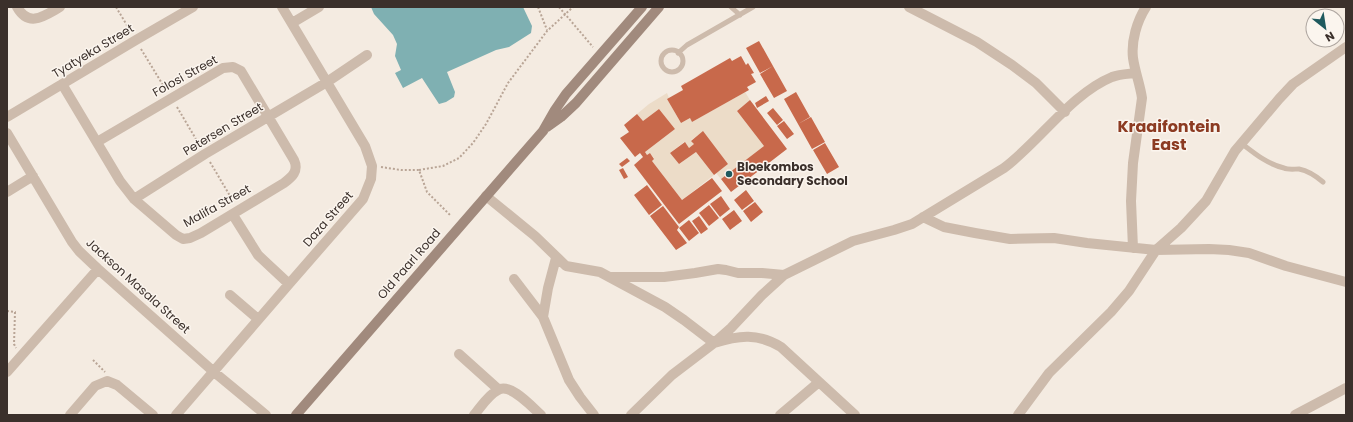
<svg xmlns="http://www.w3.org/2000/svg" width="1353" height="422" font-family="Poppins,sans-serif">
<style>
.plaza{fill:#ecdcc8}
.water{fill:#7fb0b2}
.building{fill:#c8694b}
.lines{fill:none;stroke-linecap:round;stroke-linejoin:round}
.path{stroke:#b9a596;stroke-width:2;stroke-dasharray:2 2;stroke-linecap:butt}
.lane{stroke:#cdbbac;stroke-width:5}
.street{stroke:#cdbbac;stroke-width:10}
.secondary{stroke:#a18a7d;stroke-width:10}
.poi-dot{fill:#1f5a5e;stroke:#fbf5ee;stroke-width:1.5}
.labels{text-anchor:middle;stroke-width:3;stroke-linejoin:round;paint-order:stroke}
.street-label{font-size:12px;fill:#3b302b;stroke:#fbf5ee}
.poi-label{font-size:12px;font-weight:bold;fill:#3b302b;stroke:#fbf5ee;text-anchor:start}
.district-label{font-size:16px;font-weight:bold;fill:#8c3b22;stroke:#fbf5ee}
</style>
<rect width="100%" height="100%" fill="#f4ebe1"/>
<path class="plaza" d="M745,92L750,100L737,111L764,146L721,179L716,173L728,164L703,132L691,140L694,144L689,148L684,142L670,153L679,164L696,152L714,175L682,200L652,161L654,158L650,153L647,155L645,152L675,129L659,109L643,121L637,114L649,104L667,93L669,98L667,99L681,123L690,118L692,122Z"/>
<path class="water" d="M371,7H523L532,26L531,33L509,47L496,50L447,72L455,92L454,97L446,102L439,104L422,78L403,88L395,73L401,70L395,56L397,44L393,35L374,14Z"/>
<path class="building" d="M759,41L773,66L760,73L746,48Z
M741,56L746,65L748,63L754,73L751,74L756,82L747,87L749,90L692,122L690,118L681,123L667,99L683,90L681,86L730,58L732,61Z
M773,66L787,91L774,98L760,74Z
M796,92L810,117L798,124L784,99Z
M766,96L769,101L757,108L755,103Z
M750,100L787,149L731,192L721,179L764,146L737,111Z
M773,108L783,120L777,125L767,113Z
M659,109L675,129L645,152L647,155L650,153L654,159L652,161L682,200L712,178L722,191L679,224L634,165L643,157L640,153L635,157L620,138L629,132L624,125L637,114L643,121Z
M811,117L825,142L812,149L798,124Z
M784,121L794,134L787,139L777,126Z
M703,131L728,164L714,175L696,152L679,164L670,153L685,142L689,148L694,144L691,141Z
M825,143L839,167L827,174L813,150Z
M627,158L630,161L622,167L619,164Z
M623,168L628,177L624,179L619,170Z
M647,185L662,205L649,215L634,195Z
M746,190L754,201L742,210L734,200Z
M721,196L730,209L720,217L710,204Z
M755,202L763,212L751,222L743,211Z
M709,205L719,218L709,226L699,213Z
M663,206L679,227L677,230L687,243L676,250L650,216Z
M734,210L742,221L730,230L722,219Z
M699,216L708,229L701,234L692,221Z
M689,220L699,233L689,241L679,228Z"/>
<g class="lines">
<path class="path" d="M116,7L131,32
M538,7L547,30
M559,7L593,47
M141,49L166,90
M177,107L200,146
M210,162L233,201
M381,167L401,170H419L427,192L451,216
M419,170L443,166L459,158L473,143L486,124L508,83L547,31L573,7
M7,311L15,312L14,344L16,348
M93,360L105,372"/>
<path class="lane" d="M731,7L740,15
M661 61a11 11 0 1 1 22 0a11 11 0 1 1-22 0Z
M678,53L687,45L753,7
M1241,143C1254,153 1267,164 1284,168C1288,170 1294,169 1299,169C1309,171 1316,176 1323,182"/>
<path class="street" d="M17,7C29,28 44,16 60,7
M909,7L977,42L1012,65L1036,83L1065,112
M292,23L319,7
M62,84L120,181L134,199L176,235L183,239L190,238L201,233L284,183C292,177 299,171 294,160L241,71L233,67L223,68L97,142
M7,117L136,40L193,7
M7,133L72,242L79,251L98,269L214,372L266,415
M7,192L33,176
M486,196L535,236L566,266L600,272L665,307L684,320L714,343C739,335 758,333 781,347L855,415
M134,199L205,154L327,82L367,55
M233,215L258,255L289,284
M923,217L944,227L975,233L1010,239L1054,238L1087,243L1156,250L1209,249L1229,250L1249,253L1286,266L1346,282
M1133,248L1131,201L1133,163L1142,98C1140,84 1135,72 1133,58C1131,41 1137,21 1146,7
M609,277H664L695,273L718,269L726,270L738,273H762L784,275
M514,279L543,317L569,380L580,397L594,415
M230,295L258,319
M543,317L548,288L556,258
M459,354L498,389
M7,372L98,269
M70,415L95,386L107,381L117,385L153,415
M176,415L289,284L363,199L371,179L372,166L365,146L282,7
M474,415C481,407 488,395 498,390C510,382 532,407 541,415
M631,415L672,375L714,343L731,328L762,295L784,275L853,241L894,230L912,224L1004,168C1040,141 1071,94 1112,77C1120,74 1128,74 1136,73
M780,415L819,382
M1018,415L1049,373L1111,312L1129,291L1156,250L1181,228L1206,201L1235,151L1279,99L1293,84L1346,47
M1295,415L1346,388"/>
<path class="secondary" d="M547,127L561,117L576,103L659,7
M296,415L543,131L555,110L566,94L642,7"/>
</g>
<circle class="poi-dot" cx="729" cy="174" r="4"/>
<g class="labels">
<g class="street-label">
<text transform="translate(93 51) rotate(-31)" y="4">Tyatyeka Street</text>
<text transform="translate(185 76) rotate(-29)" y="4">Folosi Street</text>
<text transform="translate(223 129) rotate(-31)" y="4">Petersen Street</text>
<text transform="translate(217 206) rotate(-29)" y="4">Malifa Street</text>
<text transform="translate(328 219) rotate(-49)" y="4">Daza Street</text>
<text transform="translate(409 264) rotate(-49)" y="4">Old Paarl Road</text>
<text transform="translate(138 286) rotate(42)" y="4">Jackson Masala Street</text>
</g>
<g class="poi-label">
<text x="737" y="171">Bloekombos<tspan x="737" dy="14">Secondary School</tspan></text>
</g>
<g class="district-label">
<text x="1169" y="132">Kraaifontein<tspan x="1169" dy="18">East</tspan></text>
</g>
</g>
<rect width="1353" height="422" fill="none" stroke="#3b302b" stroke-width="16"/>
<g transform="translate(1325 28) rotate(150)"><circle r="19" fill="#fbf5ee" stroke="#aea6a0"/>
<path d="M0-3L7 15L0 10L-7 15Z" fill="#1f5a5e"/>
<text y="-6" font-size="11" font-weight="bold" text-anchor="middle" fill="#3b302b">N</text>
</g>
</svg>
